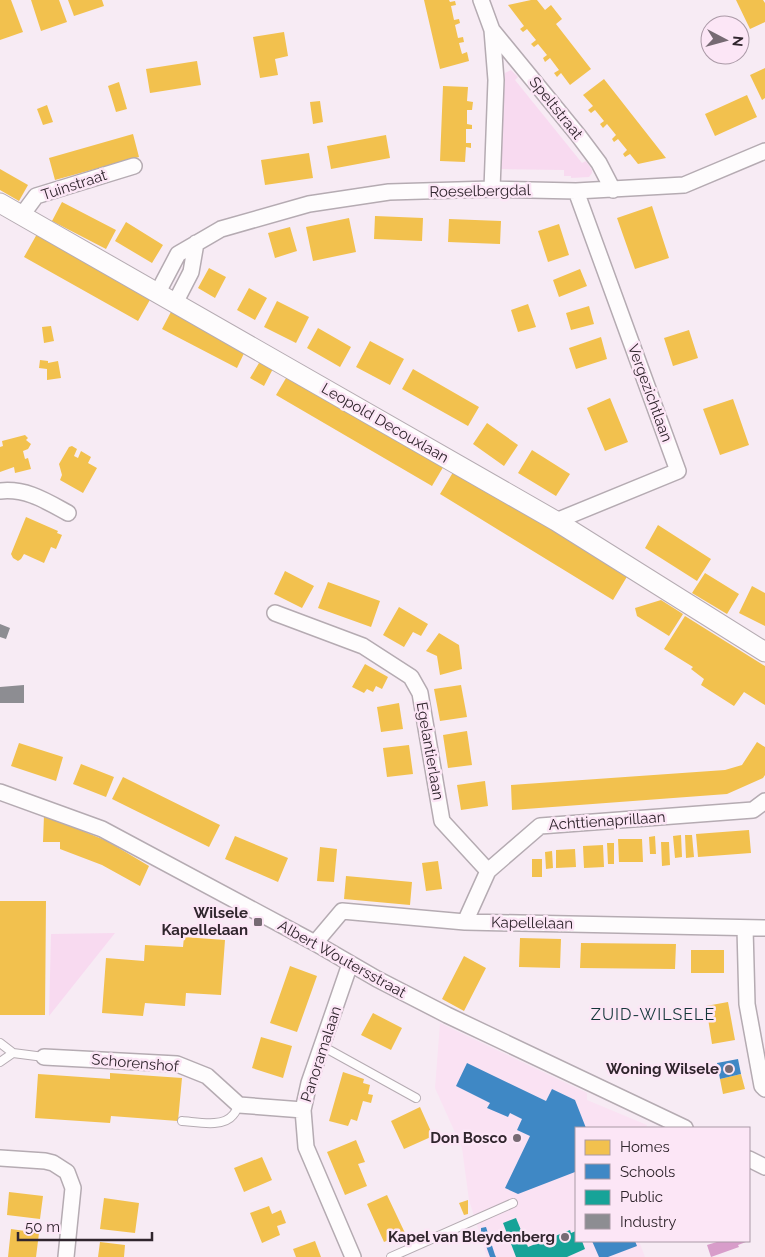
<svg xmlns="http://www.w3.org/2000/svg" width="765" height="1257" font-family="Raleway,sans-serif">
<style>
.built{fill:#fae2f3}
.green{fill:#f8daf0}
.water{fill:#d89dca}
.homes{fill:#f2c14e}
.schools{fill:#3f88c5}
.public{fill:#17a398}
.industry{fill:#8d8d92}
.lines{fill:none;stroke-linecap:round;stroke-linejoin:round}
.service-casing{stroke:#b5abb2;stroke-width:10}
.minor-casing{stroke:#b5abb2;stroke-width:18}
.tertiary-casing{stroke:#b5abb2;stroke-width:21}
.service{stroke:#fefcfd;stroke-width:8}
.minor{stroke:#fefcfd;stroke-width:15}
.tertiary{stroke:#fefcfd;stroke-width:19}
.poi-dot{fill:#766a73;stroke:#fce6f6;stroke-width:2}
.labels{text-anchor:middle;stroke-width:5;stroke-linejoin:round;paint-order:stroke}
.street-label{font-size:15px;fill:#30252d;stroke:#fce6f6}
.poi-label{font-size:15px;font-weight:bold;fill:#30252d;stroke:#fce6f6;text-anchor:end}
.neighbourhood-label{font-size:16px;letter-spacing:1px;fill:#133639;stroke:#fce6f6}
</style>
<rect width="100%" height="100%" fill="#f7ebf4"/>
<path class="built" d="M440,1023L587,1093V1100L647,1125L646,1128H576V1241H639L645,1257H487L469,1200L462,1148L435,1088Z"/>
<path class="green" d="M511,70L518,77L515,80L582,163L586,161L592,170V173L589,177L571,178V176H564V170L500,169L505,73Z
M115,933L49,1016L51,934Z"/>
<path class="water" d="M720,1241H745L746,1242L738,1245L739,1247L711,1257L707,1245Z"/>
<path class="homes" d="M0,0H11L23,32L0,40Z
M31,0H59L67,22L41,31Z
M68,0H102L104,6L74,16Z
M424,0H449L450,2L455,1L456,5L451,6L454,20L459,19L460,23L455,25L458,38L463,37L464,42L459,43L462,54L467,52L469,61L440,69Z
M531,0H537L545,10L551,5L562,19L556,24L591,69L570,85L561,73L557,77L554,73L559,70L550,58L545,62L543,58L547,55L538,44L534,47L531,44L536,40L527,29L523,32L520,29L524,26L508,5Z
M736,0H763L765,3V22L750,29Z
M284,32L288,56L275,59L278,75L260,78L253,37Z
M197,61L201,85L150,93L146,69Z
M765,68V98L762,100L750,75Z
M604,79L666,158L638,164L630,154L625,157L623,154L627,150L618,139L614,142L612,139L616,135L607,124L603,128L600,124L604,121L595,110L591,113L588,110L593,106L583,95Z
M119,82L127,109L116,112L108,86Z
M443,86L468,87L467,101L473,102L472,110H467V124L472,125V129H466V143H471V148L466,147L465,162L440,161Z
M747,95L757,117L715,136L705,114Z
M320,101L323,122L313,124L310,102Z
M47,105L53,122L43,125L37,109Z
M133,134L139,157L55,180L49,158Z
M386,135L390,158L331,169L327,146Z
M309,153L313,178L265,185L261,160Z
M0,169L28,185L19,201L0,190Z
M62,202L116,230L106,249L52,221Z
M652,206L669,258L635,269L617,218Z
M375,216L423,218L422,241L374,239Z
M349,218L356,252L313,261L306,227Z
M449,219L501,221L500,244L448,242Z
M126,222L163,245L152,263L115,241Z
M559,224L569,255L548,262L538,231Z
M290,227L297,251L275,258L268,233Z
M37,234L151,298L138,321L24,257Z
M209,268L226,277L215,298L198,288Z
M580,269L587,286L559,297L553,280Z
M249,288L267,298L255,320L237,310Z
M277,301L309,317L296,343L264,327Z
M528,304L536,327L518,332L511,310Z
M589,306L594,324L571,330L566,313Z
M173,308L247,347L237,368L162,329Z
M51,326L54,341L44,343L42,327Z
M318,328L351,347L340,367L307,348Z
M689,330L698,358L673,366L664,338Z
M601,337L607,359L576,369L569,348Z
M370,341L404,359L390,385L356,367Z
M262,358L275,365L264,386L250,378Z
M40,360L48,361V363L58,361L61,378L47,380V369L39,368Z
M413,369L479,407L468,426L402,389Z
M289,373L445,464L432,486L276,395Z
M610,398L628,442L605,451L587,408Z
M733,399L749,445L720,455L703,409Z
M487,423L518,445L504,466L473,444Z
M25,435L28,438L26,440L31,444L28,449L23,451L25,459L28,458L31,469L15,473L14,467L0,472V447L3,446L2,441Z
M72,446L77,449L74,456L78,458L81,451L91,457L88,463L97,468L83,493L60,480L62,475L59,464L69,447Z
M532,450L570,474L556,496L518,473Z
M455,469L628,575L613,600L440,494Z
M26,517L58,531L57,533L62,535L56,549L51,547L44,563L24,554L21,559L18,561L13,558L11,554Z
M658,525L711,559L697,581L645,548Z
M285,571L314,586L302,608L274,594Z
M705,573L739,594L727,614L692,593Z
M328,582L380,601L371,627L318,608Z
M752,586L765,593V626L739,613Z
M661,600L683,614L669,636L637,616L635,608Z
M399,607L428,624L421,636L413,632L404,647L383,635Z
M685,616L765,666V705L744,692L734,706L701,685L704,679L691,669L693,667L664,649Z
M439,633L459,645L462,669L440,675L437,656L426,651Z
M365,664L388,677L382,689L376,686L373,692L367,689L364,693L352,687Z
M461,685L467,717L440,721L434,689Z
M399,703L403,729L381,732L377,707Z
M467,731L472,765L448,768L443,735Z
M757,742L765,747V775L763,778L727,794L512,810L511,785L725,770L742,765Z
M19,743L63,757L56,781L11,766Z
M409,745L413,774L387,777L383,748Z
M81,764L114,777L106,797L73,784Z
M123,777L220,825L209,847L112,799Z
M485,781L488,806L461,810L457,785Z
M44,815L107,841L149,866L140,886L102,865L60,849V842H43Z
M749,830L751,853L698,857L696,834Z
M681,835L682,857L675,858L673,836Z
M685,835H692L694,857L686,858Z
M235,836L288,858L278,882L225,859Z
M655,836L656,854H650L649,837Z
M618,839H642L643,862H619Z
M661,842H669L670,865L662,866Z
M607,843H614V864H608Z
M603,845L604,867L584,868L583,846Z
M320,847L337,849L334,882L317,881Z
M575,849L576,867L556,868V850Z
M552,851L553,868L546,869L545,852Z
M532,859H542V877H532Z
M438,861L442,889L426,891L422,863Z
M346,876L412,882L410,905L344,899Z
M0,901H46L45,1015H0Z
M184,937L225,940L221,995L186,993L185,1006L145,1003L143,1016L102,1013L106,958L144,961L145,945L183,947Z
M520,938L561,939L560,968L519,967Z
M581,943L676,944L675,969L580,968Z
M691,950H724V973H691Z
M464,956L486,968L464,1011L442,999Z
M290,966L317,976L297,1032L270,1023Z
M728,1002L735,1040L712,1044L706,1006Z
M373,1013L402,1028L391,1050L361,1035Z
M261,1037L292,1046L283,1078L252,1068Z
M343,1072L364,1079L363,1083L370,1085L368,1094L373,1095L371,1103L363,1101L357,1121L351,1119L348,1126L329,1121Z
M110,1073L182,1078L178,1121L111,1116L110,1123L35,1118L38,1074L110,1079Z
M741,1074L745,1089L723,1094L720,1079Z
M420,1107L433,1136L404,1149L391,1121Z
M356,1140L365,1162L358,1164L367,1186L345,1195L327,1152Z
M262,1157L272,1180L244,1192L234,1168Z
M9,1192L43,1196L40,1219L7,1215Z
M387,1195L405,1233L384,1242L367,1204Z
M104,1198L139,1203L135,1233L100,1229Z
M468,1200V1214L464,1215L459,1203Z
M269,1206L272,1214L281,1210L286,1223L277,1226L280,1235L262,1243L250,1213Z
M11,1229L39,1233L36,1257H8Z
M315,1241L321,1257H296L293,1249Z
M100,1242L125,1245L124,1257H98Z"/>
<path class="schools" d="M738,1059L741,1074L720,1079L717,1063Z
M467,1063L546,1101L552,1089L575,1100L586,1128H576V1176L575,1172L518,1194L505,1188L530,1136L517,1130L522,1119L510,1113L508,1117L487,1108L490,1103L456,1086Z
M486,1227L495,1255L496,1257H490L481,1232V1228Z
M592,1241H635L637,1246L608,1257H599Z"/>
<path class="public" d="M516,1218L528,1247L570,1230L571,1233L576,1231V1241H582L585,1249L567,1257H516L503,1223Z"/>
<path class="industry" d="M0,624L10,628L6,639L0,637Z
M24,685V703H0V687Z"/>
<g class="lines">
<g class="service-casing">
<path id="service" d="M0,1043L13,1053L44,1057
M322,1046L416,1098
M0,1062L13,1053
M182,1121C197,1122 223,1128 233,1115C236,1112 237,1108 239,1105
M391,1257L513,1203"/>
</g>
<g class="minor-casing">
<path id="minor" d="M481,0L492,30L578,135L599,163L613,190
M492,189L496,80L492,30
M22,215L36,196L134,166
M157,294L178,254L221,229L309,204L389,192L492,189L576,191L684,185L765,151
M175,303L191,272L196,243
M0,491C26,488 46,501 68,513
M556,521L678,471L576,191
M275,613L363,646L411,677L420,693L442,821L488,871
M0,792L102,829L315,943L377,979L447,1015L685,1128
M465,922L488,871L540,826L753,810L765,801
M745,928L747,1004L762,1086L765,1089
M315,943L342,911L465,922L765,928
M350,964L309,1083L303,1110L306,1147L353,1257
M44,1057L177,1064L207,1076L239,1105L303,1110
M0,1158L45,1161L53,1163L67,1172L73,1188L66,1257
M749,1159L765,1167"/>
</g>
<g class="tertiary-casing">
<path id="tertiary" d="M0,203L556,521L765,652"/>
</g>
<use href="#service" class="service"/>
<use href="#minor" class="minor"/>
<use href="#tertiary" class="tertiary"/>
</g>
<g class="poi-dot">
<rect x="253" y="917" width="10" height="10" rx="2.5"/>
<circle cx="729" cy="1069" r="5"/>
<circle cx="517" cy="1138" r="5"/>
<circle cx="565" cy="1237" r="5"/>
</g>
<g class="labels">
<g class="street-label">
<text transform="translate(556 108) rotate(51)" y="5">Speltstraat</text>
<text transform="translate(74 185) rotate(-18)" y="5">Tuinstraat</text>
<text transform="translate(480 191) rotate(-1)" y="5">Roeselbergdal</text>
<text transform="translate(650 393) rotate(70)" y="5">Vergezichtlaan</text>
<text transform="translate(385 423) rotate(30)" y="5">Leopold Decouxlaan</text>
<text transform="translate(430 751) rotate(80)" y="5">Egelantierlaan</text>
<text transform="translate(607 821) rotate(-4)" y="5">Achttienaprillaan</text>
<text transform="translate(532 923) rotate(1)" y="5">Kapellelaan</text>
<text transform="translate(342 959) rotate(29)" y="5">Albert Woutersstraat</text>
<text transform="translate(321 1054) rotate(-72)" y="5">Panoramalaan</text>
<text transform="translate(135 1063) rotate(5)" y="5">Schorenshof</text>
</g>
<g class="poi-label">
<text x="248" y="918">Wilsele<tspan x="248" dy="17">Kapellelaan</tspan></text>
<text x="719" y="1074">Woning Wilsele</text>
<text x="507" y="1143">Don Bosco</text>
<text x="555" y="1242">Kapel van Bleydenberg</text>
</g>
<g class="neighbourhood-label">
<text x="653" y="1020">ZUID-WILSELE</text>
</g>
</g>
<rect x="575" y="1127" width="175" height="115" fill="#fce6f6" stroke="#aa99a6"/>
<rect x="585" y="1140" width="25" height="15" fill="#f2c14e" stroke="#aa99a6"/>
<text x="620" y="1152" font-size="15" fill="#30252d">Homes</text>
<rect x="585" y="1164" width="25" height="15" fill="#3f88c5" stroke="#aa99a6"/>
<text x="620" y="1177" font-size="15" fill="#30252d">Schools</text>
<rect x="585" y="1190" width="25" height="15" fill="#17a398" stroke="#aa99a6"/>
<text x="620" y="1202" font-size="15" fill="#30252d">Public</text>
<rect x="585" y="1214" width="25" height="15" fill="#8d8d92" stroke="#aa99a6"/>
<text x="620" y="1227" font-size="15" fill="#30252d">Industry</text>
<g transform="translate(725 40) rotate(96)"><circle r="24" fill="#fce6f6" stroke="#aa99a6"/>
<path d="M0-4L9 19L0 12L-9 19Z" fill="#766a73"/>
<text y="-8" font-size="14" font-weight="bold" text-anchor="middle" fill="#30252d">N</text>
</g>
<path d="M18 1232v8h134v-8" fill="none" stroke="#30252d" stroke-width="2.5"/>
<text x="25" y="1232" font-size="15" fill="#30252d" stroke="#fce6f6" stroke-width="4" paint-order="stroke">50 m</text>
</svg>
